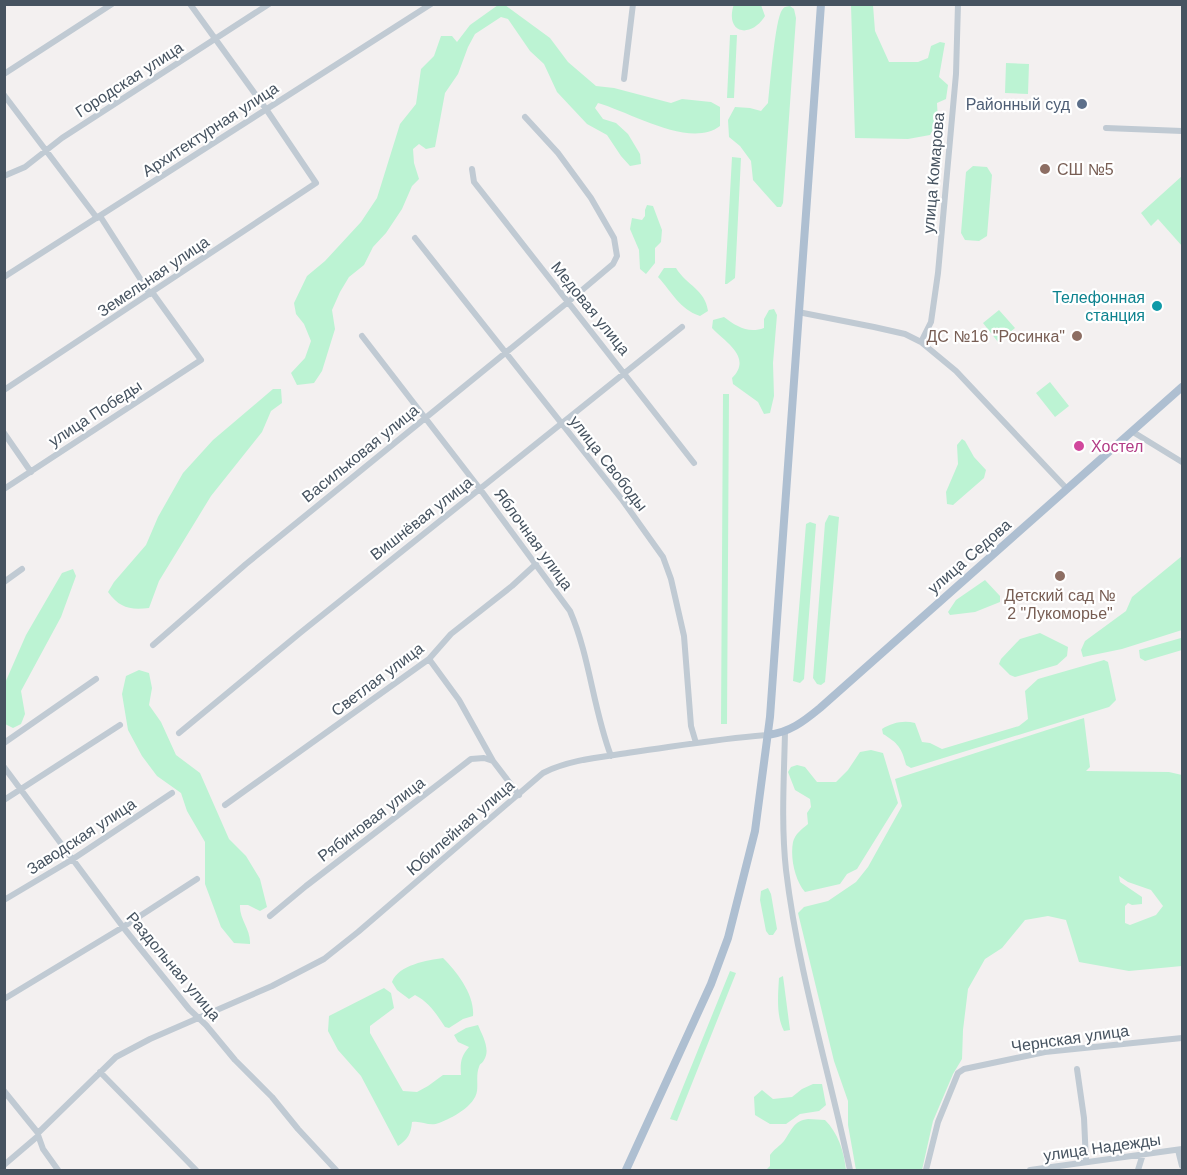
<svg xmlns="http://www.w3.org/2000/svg" width="1187" height="1175" font-family="Arial,sans-serif">
<style>
.green{fill:#bcf3d3;fill-rule:evenodd}
.lines{fill:none;stroke-linecap:round;stroke-linejoin:round}
.minor{stroke:#c0cad3;stroke-width:6}
.major{stroke:#aebfd1;stroke-width:8}
.service-dot{fill:#5c6f8a;stroke:#fff;stroke-width:2}
.education-dot{fill:#8d6e63;stroke:#fff;stroke-width:2}
.culture-dot{fill:#0f9aa8;stroke:#fff;stroke-width:2}
.hotel-dot{fill:#d1479c;stroke:#fff;stroke-width:2}
.labels{text-anchor:middle;stroke-width:4.5;stroke-linejoin:round;paint-order:stroke}
.street-label{font-size:16px;fill:#465360;stroke:#fff}
.service-label{font-size:16px;fill:#4e5e75;stroke:#fff;text-anchor:end}
.education-label{font-size:16px;fill:#785e54;stroke:#fff;text-anchor:start}
.culture-label{font-size:16px;fill:#0d838f;stroke:#fff;text-anchor:end}
.hotel-label{font-size:16px;fill:#b23c85;stroke:#fff;text-anchor:start}
</style>
<rect width="100%" height="100%" fill="#f3f0f0"/>
<path class="green" d="M734,4L761,5L765,16C751,39 724,34 734,4Z
M498,5H505L550,38L568,62L596,86L614,88L671,103L682,99L711,102L720,107V126C690,149 630,112 598,103L595,108L603,119L616,123L628,134L640,154L641,164L630,166L621,156L607,135L587,124L557,92L544,64L530,51L508,19L501,17L475,34L468,47L458,74L445,93L435,147L426,149L419,144L413,149L414,163L419,179L412,186L402,209L386,233L373,247L364,265L349,277L340,292L332,310L335,329L322,371L314,383L297,385L291,373L305,358L311,341L304,324L296,314L294,303L307,276L325,261L361,222L377,198L400,124L416,104L421,69L434,56L441,36H452L457,42L470,25Z
M851,5H873L875,31L889,62H918L928,58L931,46L940,42L945,43L939,77L948,85L946,99L937,103L938,121L930,135L908,139L855,138Z
M790,6L794,9L796,18L783,203L781,207H777L753,180L751,161L740,146L729,137L728,120L735,107L750,108L761,111L768,103C770,86 775,20 782,10C785,6 785,7 790,6Z
M730,35H737L734,98H727Z
M1006,63L1029,64L1028,94L1005,93Z
M732,157L741,158L735,278L727,284H725Z
M973,166L987,167L992,175L987,236L979,241L965,240L961,233L966,172Z
M1182,176V246L1158,219L1151,226L1141,213Z
M647,205L653,206L662,230L661,242L655,248V263L646,274L640,269L639,250L630,229L632,218L642,220L645,216V210Z
M664,268H676C687,286 705,289 708,311L700,316C679,309 672,292 658,277Z
M774,309L777,315L773,363L774,396L770,413L764,414L758,402L733,384L732,378C753,357 725,342 712,328L713,320L724,317C736,326 748,334 764,328V319L769,310Z
M999,310L1015,328L998,342L983,323Z
M1050,382L1069,406L1055,417L1036,393Z
M273,389H281L282,403L271,411L262,432L211,496L159,581L149,608C129,610 120,608 108,592L114,582L146,545L158,517L183,473L213,440Z
M723,394H729L727,724H721Z
M962,439L965,441L974,457L986,470L984,478L953,505L947,504L946,492L958,464L957,445Z
M829,515L839,517L825,682L821,685L817,684L813,678L825,523Z
M810,522L816,524L804,679L800,683L793,681L806,524Z
M1182,556V630L1122,649L1083,657L1081,650L1085,641L1126,611L1132,597Z
M73,569L76,576L61,617L21,691L25,714L21,724L13,728L5,724V683L26,635L62,573Z
M985,580L1000,596V602L975,612L950,615L948,612L956,600Z
M1040,633L1068,647L1067,656L1057,665L1015,677L1010,675L999,664L1001,659L1020,639Z
M1181,638L1182,650L1145,661L1140,658L1139,650Z
M1104,660L1108,662L1116,700L1109,707L911,768L906,765C902,748 898,743 883,734L882,729C892,723 903,720 915,723L922,742L930,743L942,749L1019,726L1028,719L1025,691L1038,679Z
M139,670L149,673L152,688L149,705L161,722L176,755L200,773L229,839L246,856L260,879L267,907L260,911L248,905H240C239,919 251,929 250,944L234,943L221,927L205,884V842L187,811L181,793L157,776L142,756L128,730L122,694L126,676Z
M1084,718L1090,767L1086,771L1169,772L1182,775V966L1129,971L1079,962L1066,920L1048,916L1025,920L1002,948L985,959L968,989L963,1030L962,1059L953,1074L933,1121L922,1170H856L848,1125V1101L834,1061L798,913L804,907L828,901L856,882L868,867L902,806L895,779ZM1119,876L1128,882L1151,890L1163,906L1156,915L1130,925L1125,923V906L1128,903L1132,905L1142,904V897L1120,882Z
M871,750L883,753L898,803L857,869L847,874L840,884L805,892C795,880 790,858 793,842C795,834 802,829 808,824L807,813L811,807L810,799L795,790L788,772L791,767L797,765L805,767L817,782H836L848,770L860,752Z
M768,888L771,894L777,929L773,935H769L766,931L760,900L761,891Z
M443,958C457,972 475,995 473,1016L463,1019L449,1028L445,1027C437,1015 429,1002 415,995L409,999L397,990L392,982C398,965 428,960 443,958Z
M730,971L736,973L677,1121L670,1119Z
M783,976L790,1030L784,1031C776,1016 778,995 779,978Z
M384,988L391,993L394,1008L370,1026V1033L403,1091L417,1092L428,1086L443,1075H461C460,1063 461,1056 469,1047L458,1042L454,1035L466,1028L478,1025C482,1035 491,1049 484,1060C482,1064 480,1063 479,1067C476,1074 478,1084 477,1091C475,1106 452,1118 439,1123C429,1127 421,1120 412,1122C411,1134 408,1139 398,1146L361,1076L338,1050L328,1031L329,1016Z
M813,1084H822L826,1105L819,1111L800,1114L786,1124H770L755,1115L754,1097L762,1090L773,1099L792,1097L802,1089Z
M808,1119L825,1120C838,1133 844,1151 846,1170H766L770,1166V1155C774,1149 780,1146 784,1141C792,1130 793,1121 808,1119Z"/>
<g class="lines">
<path class="minor" d="M4,74L112,4
M624,79L633,4
M4,95L97,218
M1106,128L1182,131
M472,169L474,182L694,463
M4,176L25,167L62,138L269,4
M100,216L150,294
M415,238L623,501L663,557L671,579L684,636L691,726L696,743
M4,277L431,4
M798,312L874,327L905,334L921,342L956,371L1067,489
M362,336L480,489L570,611C590,657 593,709 611,756
M921,342L931,322L938,273L956,74L958,4
M4,390L316,183L266,109L190,4
M1133,432L1182,462
M4,433L31,472
M4,489L201,360L152,292
M4,582L22,569
M153,645L246,564L568,302L613,264L617,256L614,238L591,198L558,153L525,117
M429,659L459,700L493,761L519,795
M785,732C784,778 781,824 786,870C798,971 829,1071 850,1170
M179,733L300,633L682,327
M4,743L96,679
M4,767L123,927L189,1009L206,1025L235,1060L272,1097L298,1129L336,1170
M4,800L120,725
M225,805L429,659L451,634L512,586L536,564
M4,900L73,859L172,793
M270,916L306,886L471,759L484,758L493,761
M4,999L123,927L197,879
M1077,1069L1084,1118L1086,1162
M100,1072L196,1170
M4,1091L38,1133
M38,1133L116,1057L150,1039L272,986L324,959L358,932L543,773C570,759 604,757 634,752C678,746 723,738 768,735
M38,1135L43,1149L58,1170
M1178,1150L1182,1166
M4,1165L38,1136
M926,1170L938,1122L958,1073L964,1069L1045,1052L1182,1038
M1030,1170L1182,1149
M1138,1170L1143,1154"/>
<path class="major" d="M768,735C790,732 803,722 820,708L1182,387
M626,1170L711,984L728,938L755,831L770,717L821,4"/>
</g>
<circle class="service-dot" cx="1082" cy="104" r="6"/>
<g class="education-dot">
<circle cx="1045" cy="169" r="6"/>
<circle cx="1077" cy="336" r="6"/>
<circle cx="1060" cy="576" r="6"/>
</g>
<circle class="culture-dot" cx="1157" cy="306" r="6"/>
<circle class="hotel-dot" cx="1079" cy="446" r="6"/>
<g class="labels">
<g class="street-label">
<text transform="translate(129 79) rotate(-33)" y="6">Городская улица</text>
<text transform="translate(210 129) rotate(-33)" y="6">Архитектурная улица</text>
<text transform="translate(933 173) rotate(-85)" y="6">улица Комарова</text>
<text transform="translate(153 276) rotate(-34)" y="6">Земельная улица</text>
<text transform="translate(591 308) rotate(51)" y="6">Медовая улица</text>
<text transform="translate(95 413) rotate(-33)" y="6">улица Победы</text>
<text transform="translate(360 453) rotate(-39)" y="6">Васильковая улица</text>
<text transform="translate(609 463) rotate(52)" y="6">улица Свободы</text>
<text transform="translate(421 518) rotate(-38)" y="6">Вишнёвая улица</text>
<text transform="translate(534 539) rotate(54)" y="6">Яблочная улица</text>
<text transform="translate(969 556) rotate(-41)" y="6">улица Седова</text>
<text transform="translate(377 679) rotate(-37)" y="6">Светлая улица</text>
<text transform="translate(371 819) rotate(-37)" y="6">Рябиновая улица</text>
<text transform="translate(460 827) rotate(-41)" y="6">Юбилейная улица</text>
<text transform="translate(81 836) rotate(-33)" y="6">Заводская улица</text>
<text transform="translate(174 966) rotate(50)" y="6">Раздольная улица</text>
<text transform="translate(1070 1038) rotate(-8)" y="6">Чернская улица</text>
<text transform="translate(1102 1147) rotate(-8)" y="6">улица Надежды</text>
</g>
<g class="service-label">
<text x="1070" y="110">Районный суд</text>
</g>
<g class="education-label">
<text x="1057" y="175">СШ №5</text>
<text x="1065" y="342" text-anchor="end">ДС №16 "Росинка"</text>
<text x="1060" y="601" text-anchor="middle">Детский сад №<tspan x="1060" dy="18">2 "Лукоморье"</tspan></text>
</g>
<g class="culture-label">
<text x="1145" y="303">Телефонная<tspan x="1145" dy="18">станция</tspan></text>
</g>
<g class="hotel-label">
<text x="1091" y="452">Хостел</text>
</g>
</g>
<rect width="1187" height="1175" fill="none" stroke="#465360" stroke-width="12"/>
</svg>
